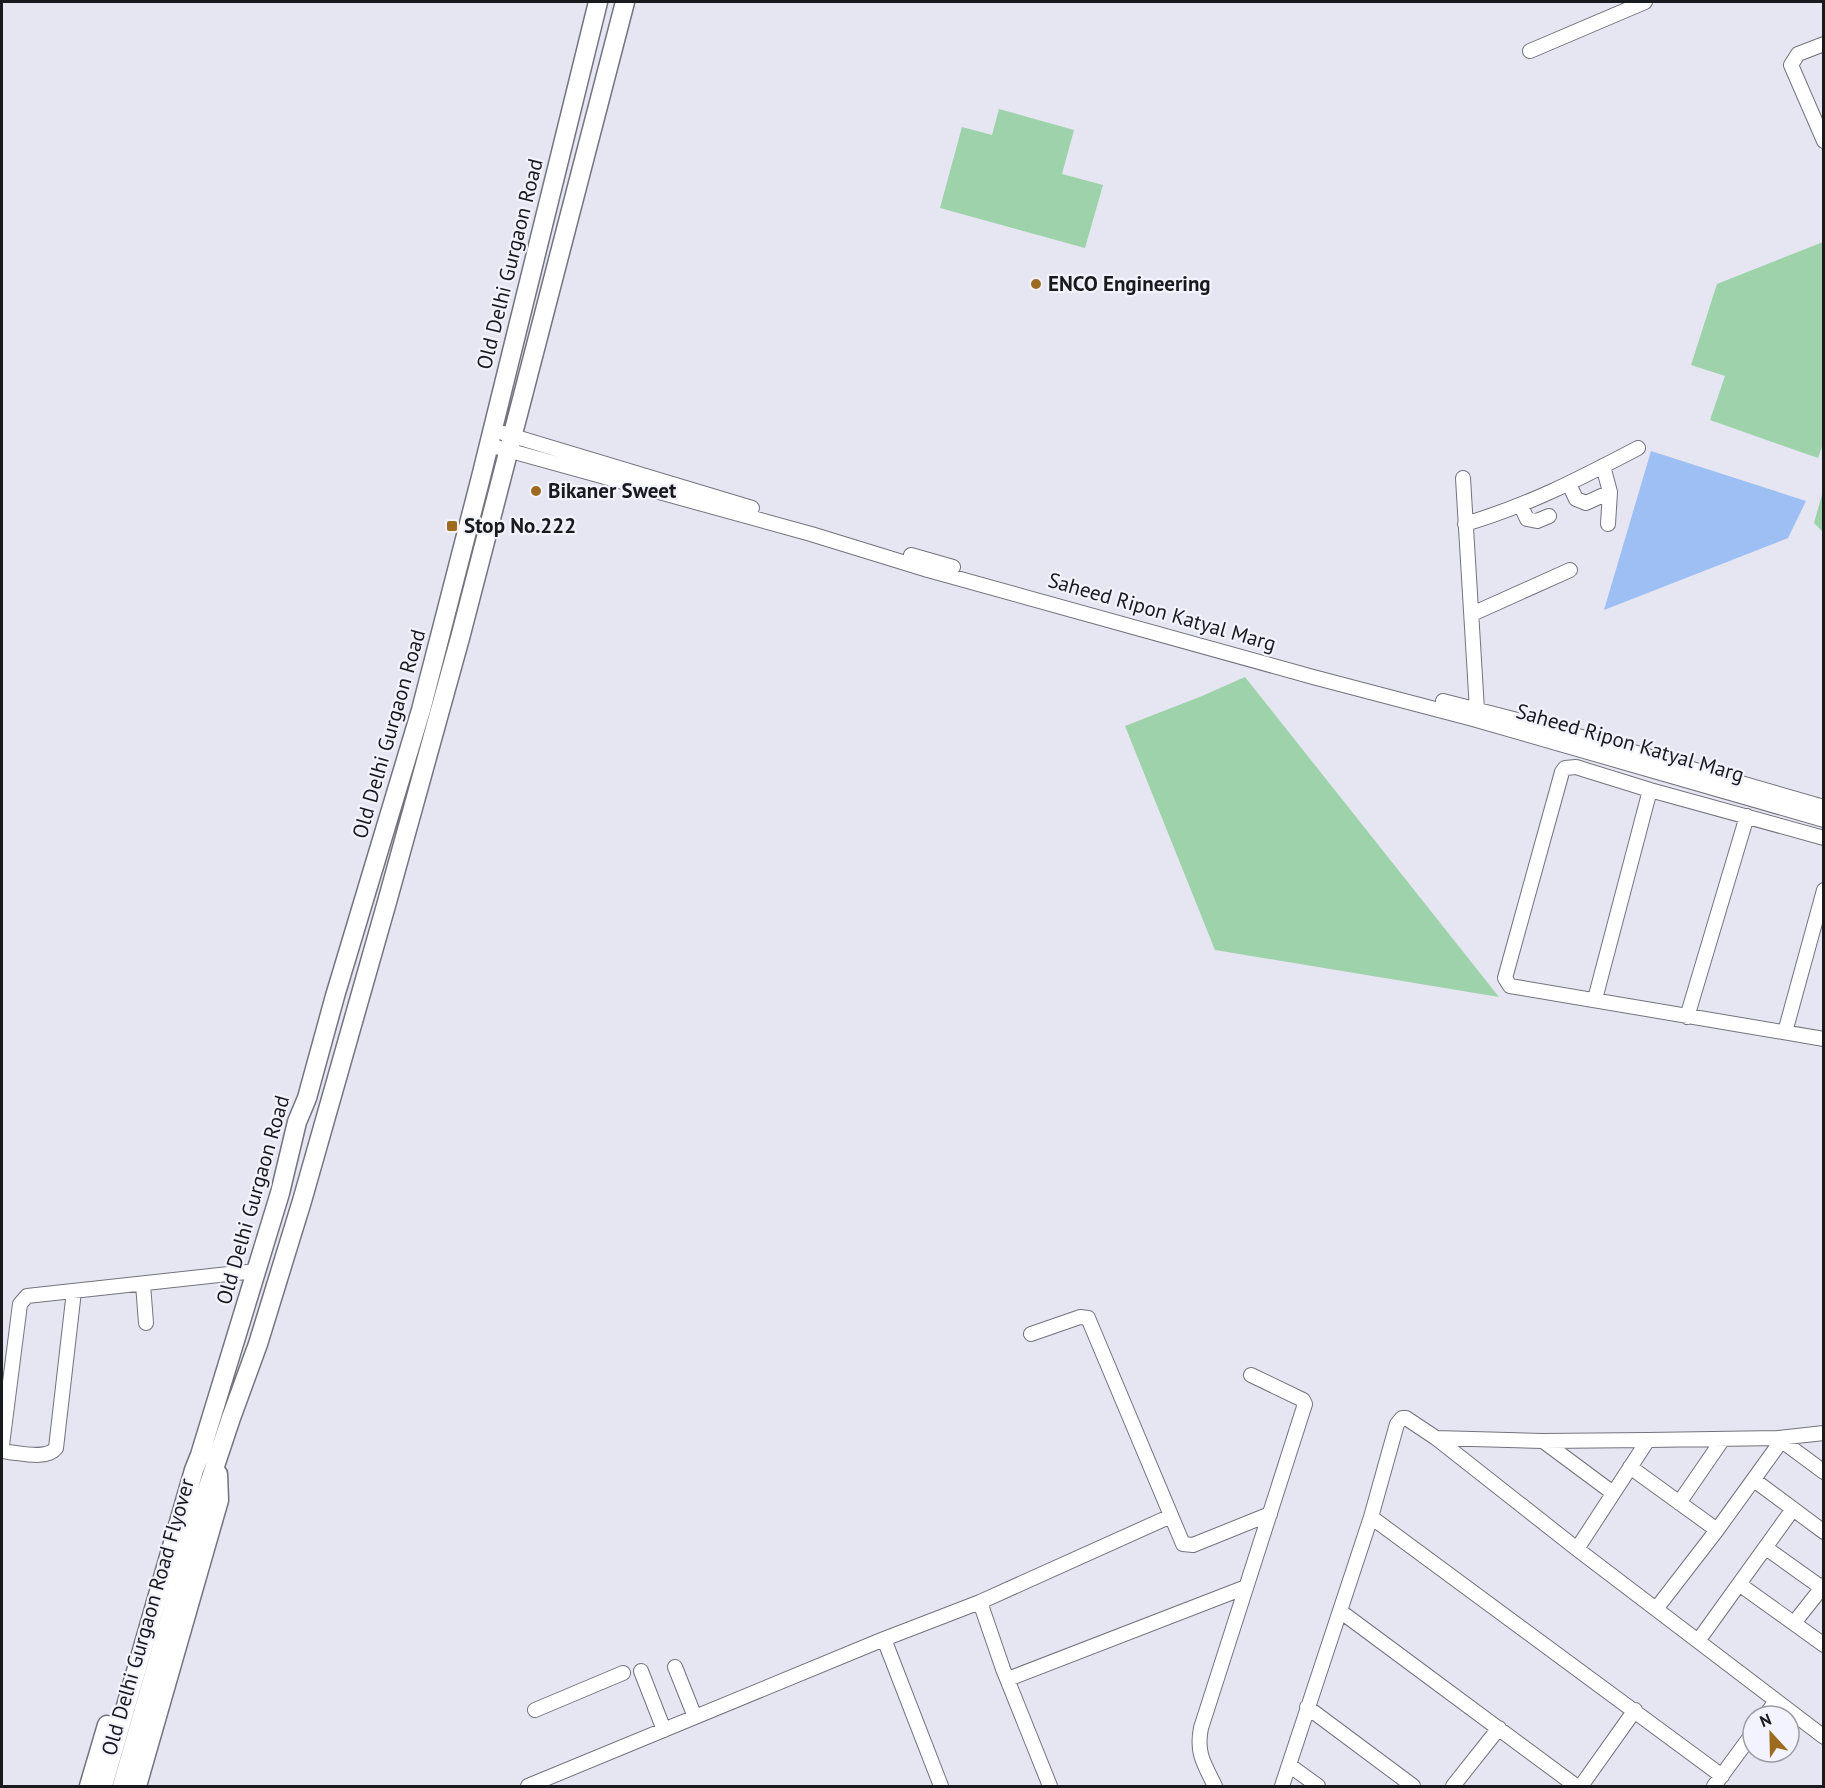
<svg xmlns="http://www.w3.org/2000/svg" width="1825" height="1788" font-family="'PT Sans',sans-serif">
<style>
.green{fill:#9dd2aa}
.water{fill:#9ebff4}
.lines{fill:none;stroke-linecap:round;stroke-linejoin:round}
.minor-casing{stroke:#73737e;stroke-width:16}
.major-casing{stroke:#73737e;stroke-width:21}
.minor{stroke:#fff;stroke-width:14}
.major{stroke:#fff;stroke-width:18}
.poi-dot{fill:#9d6b1f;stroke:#f3f3ff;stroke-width:2}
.labels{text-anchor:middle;stroke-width:4.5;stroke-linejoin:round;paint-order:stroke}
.street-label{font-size:21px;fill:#191a1e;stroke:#f3f3ff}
.poi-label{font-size:21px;font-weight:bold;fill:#191a1e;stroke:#f3f3ff;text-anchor:start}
</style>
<rect width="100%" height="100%" fill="#e5e6f1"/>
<path class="green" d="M999,109L1074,130L1062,174L1103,185L1085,248L940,208L962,127L992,135Z
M1823,242L1824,441L1818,458L1710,420L1725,376L1691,365L1717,284Z
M1823,491V532L1814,523Z
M1245,677L1499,997L1215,950L1125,726L1202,696Z"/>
<path class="water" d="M1651,451L1806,501L1788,538L1604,610Z"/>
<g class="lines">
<g class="minor-casing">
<path id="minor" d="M1824,44L1798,54L1791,65L1824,141
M1530,51L1645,2
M503,433L752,508
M489,445L811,534L928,570L1313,677L1473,719L1824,820
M1603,466L1610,492L1608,524
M1463,478L1477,710
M1569,484L1576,499L1586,503L1610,492
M1521,506L1527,519L1537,521L1549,516
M1465,524C1529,505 1579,479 1638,448
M911,555L953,567
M1472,614L1570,570
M1443,701L1564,732L1824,807
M1824,838L1650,790L1576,767L1565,768L1562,772L1505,978L1510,986L1824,1039
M1595,999L1650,790
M1687,1017L1747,816
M1785,1032L1824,890
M143,1284L146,1323
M1031,1334L1080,1317L1088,1318L1183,1544L1193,1545L1270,1514
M1436,1438L1577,1549L1824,1737
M1778,1438L1824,1472
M1543,1441L1613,1493
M2,1445L20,1304L27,1296L256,1271
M2,1447L3,1451L8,1452C21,1453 47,1460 56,1448L74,1291
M1630,1467L1717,1530
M1754,1480L1824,1532
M1679,1503L1723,1439
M1371,1517L1722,1776
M1766,1548L1822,1588
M1577,1549L1648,1440
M1739,1584L1824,1645
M980,1602L1003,1669L1050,1786
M1656,1609L1717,1530L1782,1440
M1340,1611L1576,1786
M1794,1623L1824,1585
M884,1639L941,1786
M1698,1641L1793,1509
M675,1667L695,1717
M641,1671L664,1730
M1008,1679L1246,1587
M1307,1707L1413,1786
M535,1710L623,1673
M1765,1716L1776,1701
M1289,1765L1318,1786
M528,1786L884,1639L980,1602L1171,1516
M1215,1786C1204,1764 1196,1753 1201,1728L1305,1404L1303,1400L1251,1375
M1282,1786L1371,1517L1397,1424L1402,1418H1406L1436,1438L1543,1441L1648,1440L1778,1438L1824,1433
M1453,1786L1499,1728
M1581,1786L1635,1710
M1714,1786L1753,1733"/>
</g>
<g class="major-casing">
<path id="major" d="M89,1786L107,1725
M103,1786L194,1470L200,1455L280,1193L297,1122L307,1098L335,996L421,710L481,477L598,2
M122,1786L206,1493L231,1418L258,1344L302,1201L387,902L460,638L625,2
M137,1786L219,1500L218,1474"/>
</g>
<use href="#minor" class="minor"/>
<use href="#major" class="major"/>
</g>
<g class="poi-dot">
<circle cx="1036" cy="284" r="6"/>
<circle cx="536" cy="491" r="6"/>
<rect x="446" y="520" width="12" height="12" rx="3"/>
</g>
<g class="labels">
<g class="street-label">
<text transform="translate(510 264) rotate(-76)" y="7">Old Delhi Gurgaon Road</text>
<text transform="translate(1162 612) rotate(16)" y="7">Saheed Ripon Katyal Marg</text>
<text transform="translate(389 734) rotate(-74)" y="7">Old Delhi Gurgaon Road</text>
<text transform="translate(1630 743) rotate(16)" y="7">Saheed Ripon Katyal Marg</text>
<text transform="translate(253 1200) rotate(-74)" y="7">Old Delhi Gurgaon Road</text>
<text transform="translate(148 1617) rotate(-74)" y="7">Old Delhi Gurgaon Road Flyover</text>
</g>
<g class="poi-label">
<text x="1048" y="291">ENCO Engineering</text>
<text x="548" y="498">Bikaner Sweet</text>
<text x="464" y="533">Stop No.222</text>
</g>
</g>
<rect width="1825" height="1788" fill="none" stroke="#191a1e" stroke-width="6"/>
<g transform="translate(1771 1734) rotate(338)"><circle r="28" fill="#f3f3ff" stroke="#9c9ca5" stroke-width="1.5"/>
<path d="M0-4.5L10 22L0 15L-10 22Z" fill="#9d6b1f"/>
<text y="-9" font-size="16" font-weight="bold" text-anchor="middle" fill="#191a1e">N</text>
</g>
</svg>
